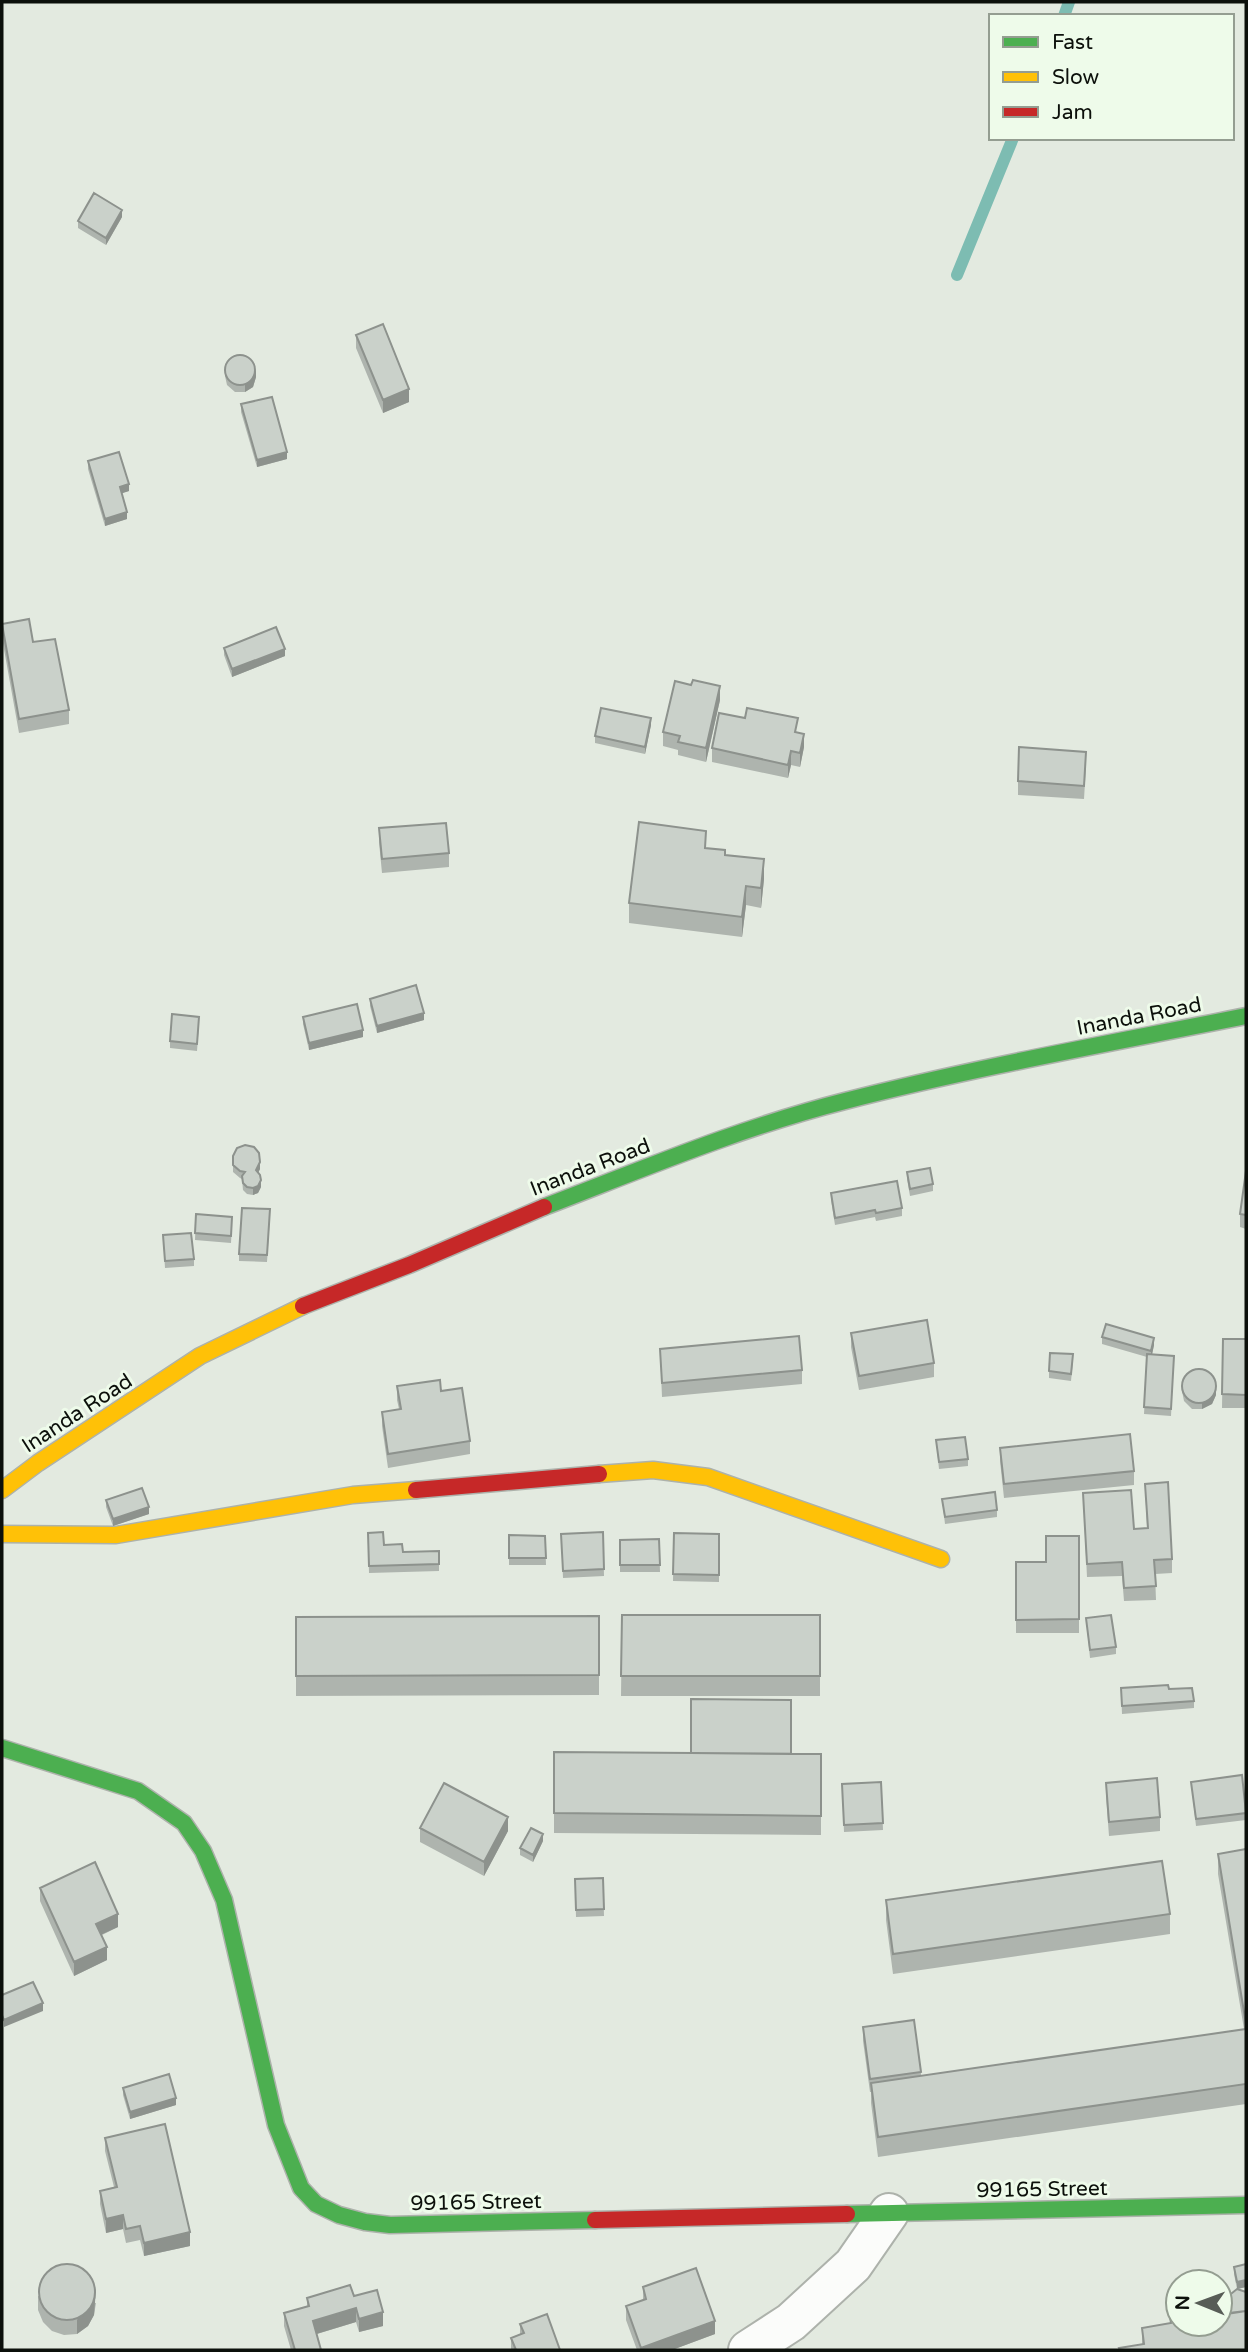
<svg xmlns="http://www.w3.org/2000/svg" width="1248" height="2352" font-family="'Varela Round',sans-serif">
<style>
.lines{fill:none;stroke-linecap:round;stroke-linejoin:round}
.stream{stroke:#7dbcb2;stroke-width:12}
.street-casing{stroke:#adb2ab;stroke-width:42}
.fast-casing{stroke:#adb2ab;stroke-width:19}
.slow-casing{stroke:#adb2ab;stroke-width:19}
.jam-casing{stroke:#adb2ab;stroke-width:19}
.street{stroke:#fbfcfa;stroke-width:38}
.fast{stroke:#4caf50;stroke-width:16}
.slow{stroke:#ffc107;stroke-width:16}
.jam{stroke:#c62828;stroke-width:16}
.wall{fill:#aeb4ae}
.shaded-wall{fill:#8d928d}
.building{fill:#cad1ca;stroke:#8d928d;stroke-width:2}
.labels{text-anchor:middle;stroke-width:6;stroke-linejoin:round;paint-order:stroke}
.street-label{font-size:21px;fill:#0c100b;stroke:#eefbea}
</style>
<rect width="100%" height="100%" fill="#e3eae0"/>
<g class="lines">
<path class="stream" d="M1064,16L1069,2
M957,275L1013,138"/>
<g class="street-casing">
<path id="street" d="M748,2350L791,2322L853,2265L889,2213"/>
</g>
<g class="fast-casing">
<path id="fast" d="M544,1207C643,1169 742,1127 845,1101C977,1067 1112,1043 1246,1016
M2,1748L138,1791L184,1823L203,1851L224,1900L276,2125L301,2188L316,2204L339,2215L365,2222L390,2225L595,2220
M847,2214L1246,2205"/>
</g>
<g class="slow-casing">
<path id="slow" d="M599,1474L653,1470L708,1477L941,1559
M2,1490L38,1463L200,1356L303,1306
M2,1534L116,1535L353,1495L416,1490"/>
</g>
<g class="jam-casing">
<path id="jam" d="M303,1306L409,1265L544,1207
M416,1490L599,1474
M595,2220L847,2214"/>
</g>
<use href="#street" class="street"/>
<use href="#fast" class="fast"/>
<use href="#slow" class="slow"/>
<use href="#jam" class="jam"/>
</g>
<path class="wall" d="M122,217L106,245L78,228V221Z
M356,335L409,402L383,413L356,348Z
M225,369L256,377L253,387L245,392H235L227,385L225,376Z
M241,404L287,459L257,467L241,412Z
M88,461L129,491L121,493L127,519L105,526L88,469Z
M2,624L33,642L69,710V724L19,733L2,638Z
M224,648L285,656L232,677L224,655Z
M720,700L706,762L678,755V750L663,746V732Z
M651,725L645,754L595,743V736Z
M798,732L804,747L800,767L791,765L788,778L712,762V748Z
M1086,766L1084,799L1018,795V781Z
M379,828L449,853V867L382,873L379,842Z
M706,848L725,855L764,879L761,908L746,905L742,937L629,923V903Z
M370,999L424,1020L377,1033L370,1006Z
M303,1017L363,1037L309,1050L303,1024Z
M199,1024L197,1051L170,1048V1041Z
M233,1156L260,1169L258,1173L261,1187L258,1193L253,1195L247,1194L243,1190L242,1179L240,1178L233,1172Z
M1246,1171V1229L1240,1227V1214Z
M907,1172L933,1184V1191L910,1196L907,1179Z
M831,1193L902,1208V1216L876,1221L875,1217L835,1225L831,1200Z
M196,1214L232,1224L231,1243L195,1240Z
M270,1216L267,1262L239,1261V1254Z
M163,1235L194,1259V1266L165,1268Z
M851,1333L934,1363V1377L859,1390L851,1347Z
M1102,1337L1154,1345L1152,1355L1174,1356L1171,1416L1144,1414L1147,1357L1102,1344Z
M1223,1339H1246V1408H1222Z
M660,1349L802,1370V1384L662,1397Z
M1073,1361L1071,1381L1049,1378V1371Z
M1182,1384L1216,1395L1212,1404L1202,1409H1192L1184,1401L1182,1391Z
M397,1386L441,1391L470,1441V1454L388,1468L382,1426V1412L399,1409L397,1400Z
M936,1440L968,1459V1466L939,1469Z
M1000,1448L1134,1471V1485L1004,1498L1000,1461Z
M1145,1484L1172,1559V1573L1155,1574L1156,1600L1124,1601L1122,1576L1087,1577L1083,1493L1134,1529L1147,1528Z
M942,1499L997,1510V1517L945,1524Z
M106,1500L149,1514L113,1526L106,1507Z
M603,1532L604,1576L563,1578L561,1534Z
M368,1533L384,1545L403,1552L439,1551V1571L369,1573Z
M674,1533L719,1534V1582L673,1581Z
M509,1535L545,1536L546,1565H509Z
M1079,1536V1633H1016V1562H1046Z
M659,1539L660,1572H620V1540Z
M622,1615H820V1696H621Z
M599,1616V1695L296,1696V1617Z
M1086,1618L1116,1647V1654L1090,1658Z
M1121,1688L1169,1689L1194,1701V1708L1122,1714Z
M554,1752L821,1754V1835L554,1833Z
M881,1782L883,1830L844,1832L842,1784Z
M1191,1782L1246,1808V1820L1196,1826Z
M1106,1783L1160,1817V1831L1109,1836L1106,1796Z
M420,1828L508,1831L484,1876L420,1842Z
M543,1841L533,1862L520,1855V1848Z
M1246,1849V2104L878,2157L871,2103V2092H870L863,2041V2027L921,2072V2076L1244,2029L1218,1874V1854Z
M603,1878L604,1916L576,1917L575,1879Z
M40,1888L118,1927L102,1935L107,1960L74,1976L40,1901Z
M886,1900L1170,1914V1934L893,1974L886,1920Z
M123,2088L176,2105L130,2119L123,2095Z
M105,2138L190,2246L144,2256L140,2240L126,2243L123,2229L106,2233L100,2204V2191L114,2187L105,2151Z
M1246,2264V2287L1238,2289L1246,2350L1142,2344V2328L1170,2323L1173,2315V2295L1220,2324L1227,2297L1237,2289L1234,2274V2267Z
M643,2287L715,2334L672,2350H637L626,2320V2306L643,2300Z
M38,2296L96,2303L94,2315L88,2326L77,2334L64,2335L52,2331L43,2322L38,2310Z
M354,2296L383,2326L359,2332L356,2322L317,2334L321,2350H291L284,2326V2313L307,2306V2298Z
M520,2324L560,2350H511V2338L520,2334Z"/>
<path class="shaded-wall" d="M122,210V217L106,245V238Z
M256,370V377L253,387L245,392V385Z
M409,389V402L383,413V400Z
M287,452V459L257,467V460Z
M129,484V491L120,494V487Z
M127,512V519L105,526V519Z
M285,649V656L232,677V669Z
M720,686V700L706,762V748Z
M651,718V725L645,754V747Z
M804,734V747L800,767V753Z
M791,751V765L788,778V765Z
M764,859V879L761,908V888Z
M746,886V905L742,937V917Z
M424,1013V1020L377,1033V1026Z
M363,1030V1037L309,1050V1043Z
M260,1162V1169L256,1177V1170Z
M261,1180V1187L258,1193L253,1195V1188Z
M1154,1338V1345L1151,1359V1351Z
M1216,1388V1395L1212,1404L1202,1409V1402Z
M149,1507V1514L113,1526V1519Z
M508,1817V1831L484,1876V1862Z
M543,1834V1841L533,1862V1855Z
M118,1914V1927L96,1937V1924Z
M107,1947V1960L74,1976V1962Z
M43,2003V2011L4,2027V2020Z
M176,2098V2105L130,2119V2112Z
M123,2215V2229L106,2233V2219Z
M190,2232V2246L144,2256V2243Z
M1246,2280V2287L1237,2289V2282Z
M96,2289L94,2315L88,2326L77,2334V2320Z
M356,2308V2322L313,2335V2321Z
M383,2312V2326L359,2332V2319Z
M715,2321V2334L672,2350H641V2348Z"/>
<path class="building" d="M94,193L122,210L106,238L78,221Z
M383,324L409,389L383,400L356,335Z
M225 370a15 15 0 1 1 30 0a15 15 0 1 1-30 0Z
M272,397L287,452L257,460L241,404Z
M119,452L129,484L120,487L127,512L105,519L88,461Z
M29,619L33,642L55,639L69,710L19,719L2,624Z
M276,627L285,649L232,669L224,648Z
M693,680L720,686L706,748L678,742L680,736L663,732L675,681L691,685Z
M601,708L651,718L645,747L595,736Z
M747,708L798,718L795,732L804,734L800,753L791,751L788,765L712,748L719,713L745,718Z
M1019,747L1086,752L1084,786L1018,781Z
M639,822L706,831L705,848L725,850V855L764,859L761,888L746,886L742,917L629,903Z
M446,823L449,853L382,859L379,828Z
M416,985L424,1013L377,1026L370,999Z
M357,1004L363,1030L309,1043L303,1017Z
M172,1014L199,1017L197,1044L170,1041Z
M245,1145L254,1147L259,1153L260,1162L256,1170L260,1175L261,1180L258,1186L253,1188L247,1187L243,1183L242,1176L245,1172L240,1171L233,1165V1156L237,1148Z
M930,1168L933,1184L910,1189L907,1172Z
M1246,1171V1215L1240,1214Z
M897,1181L902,1208L876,1213L875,1210L835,1218L831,1193Z
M242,1208L270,1209L267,1255L239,1254Z
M196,1214L232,1217L231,1236L195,1233Z
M191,1233L194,1259L165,1261L163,1235Z
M927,1320L934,1363L859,1376L851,1333Z
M1106,1324L1154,1338L1151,1351L1102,1337Z
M799,1336L802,1370L662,1383L660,1349Z
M1223,1339H1246V1395L1222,1394Z
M1050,1353L1073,1354L1071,1374L1049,1371Z
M1147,1354L1174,1356L1171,1409L1144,1407Z
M1182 1386a17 17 0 1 1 34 0a17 17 0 1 1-34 0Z
M440,1380L441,1391L462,1388L470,1441L388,1454L382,1412L401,1409L397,1386Z
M1130,1434L1134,1471L1004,1484L1000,1448Z
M965,1437L968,1459L939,1462L936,1440Z
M1168,1482L1172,1559L1154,1560L1156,1586L1124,1588L1122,1562L1087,1564L1083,1493L1131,1490L1134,1529L1148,1528L1145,1484Z
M142,1488L149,1507L113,1519L106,1500Z
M995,1492L997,1510L945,1517L942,1499Z
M383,1532L384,1545L402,1544L403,1552L439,1551V1564L369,1566L368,1533Z
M603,1532L604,1569L563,1571L561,1534Z
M674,1533L719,1534V1575L673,1574Z
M509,1535L545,1536L546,1558H509Z
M1046,1536H1079V1619L1016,1620V1562H1046Z
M659,1539L660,1565H620V1540Z
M622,1615H820V1676H621Z
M1111,1615L1116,1647L1090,1650L1086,1618Z
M599,1616V1675L296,1676V1617Z
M1168,1685L1169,1689L1192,1688L1194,1701L1122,1706L1121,1688Z
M691,1699L791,1700V1754L691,1753Z
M554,1752L821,1754V1816L554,1813Z
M1242,1775L1246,1813L1196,1819L1191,1782Z
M1157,1778L1160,1817L1109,1822L1106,1783Z
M881,1782L883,1823L844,1825L842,1784Z
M444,1783L508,1817L484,1862L420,1828Z
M531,1828L543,1834L533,1855L520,1848Z
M1246,1849V2024L1218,1854Z
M1162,1861L1170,1914L893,1954L886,1900Z
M95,1862L118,1914L96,1924L107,1947L74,1962L40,1888Z
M603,1878L604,1909L576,1910L575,1879Z
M33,1982L43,2003L4,2020L2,2015V1995Z
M914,2020L921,2072L870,2079L863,2027Z
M1246,2029V2084L878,2137L871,2083Z
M169,2074L176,2098L130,2112L123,2088Z
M165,2124L190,2232L144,2243L140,2226L126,2229L123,2215L106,2219L100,2191L117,2187L105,2138Z
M39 2292a28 28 0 1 1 56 0a28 28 0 1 1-56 0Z
M1246,2264V2280L1237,2282L1234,2267Z
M696,2268L715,2321L641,2348L626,2306L646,2299L643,2287Z
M350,2285L354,2296L377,2290L383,2312L359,2319L356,2308L313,2321L321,2350H295L284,2313L309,2306L307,2298Z
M1237,2289L1246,2292V2311L1220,2314V2298L1227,2297Z
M1173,2295H1178V2324H1220V2315L1246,2311V2350H1120L1119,2348L1144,2344L1142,2328L1171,2323L1170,2316L1176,2315Z
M547,2314L560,2350H516L511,2338L524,2333L520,2324Z"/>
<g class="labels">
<g class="street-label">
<text transform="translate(1139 1016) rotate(-11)" y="7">Inanda Road</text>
<text transform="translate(590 1167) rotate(-21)" y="7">Inanda Road</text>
<text transform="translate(77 1413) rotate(-33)" y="7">Inanda Road</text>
<text transform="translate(1042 2189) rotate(-1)" y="7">99165 Street</text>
<text transform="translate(476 2202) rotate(-1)" y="7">99165 Street</text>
</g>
</g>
<rect width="1248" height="2352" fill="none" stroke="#0c100b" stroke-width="7"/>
<rect x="989" y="14" width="245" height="126" fill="#eefbea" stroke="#949d91" stroke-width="2"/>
<rect x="1003" y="37" width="35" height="10" fill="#4caf50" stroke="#949d91" stroke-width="2"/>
<text x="1052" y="49" font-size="21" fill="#0c100b">Fast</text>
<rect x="1003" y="72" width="35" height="10" fill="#ffc107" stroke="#949d91" stroke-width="2"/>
<text x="1052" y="84" font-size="21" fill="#0c100b">Slow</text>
<rect x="1003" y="107" width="35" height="10" fill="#c62828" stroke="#949d91" stroke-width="2"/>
<text x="1052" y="119" font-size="21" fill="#0c100b">Jam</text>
<g transform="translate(1199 2303) rotate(271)"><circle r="33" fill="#eefbea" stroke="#949d91" stroke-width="2"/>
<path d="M0-5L12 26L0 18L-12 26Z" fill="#575c56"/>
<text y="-10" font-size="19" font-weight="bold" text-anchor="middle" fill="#0c100b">N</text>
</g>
</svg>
